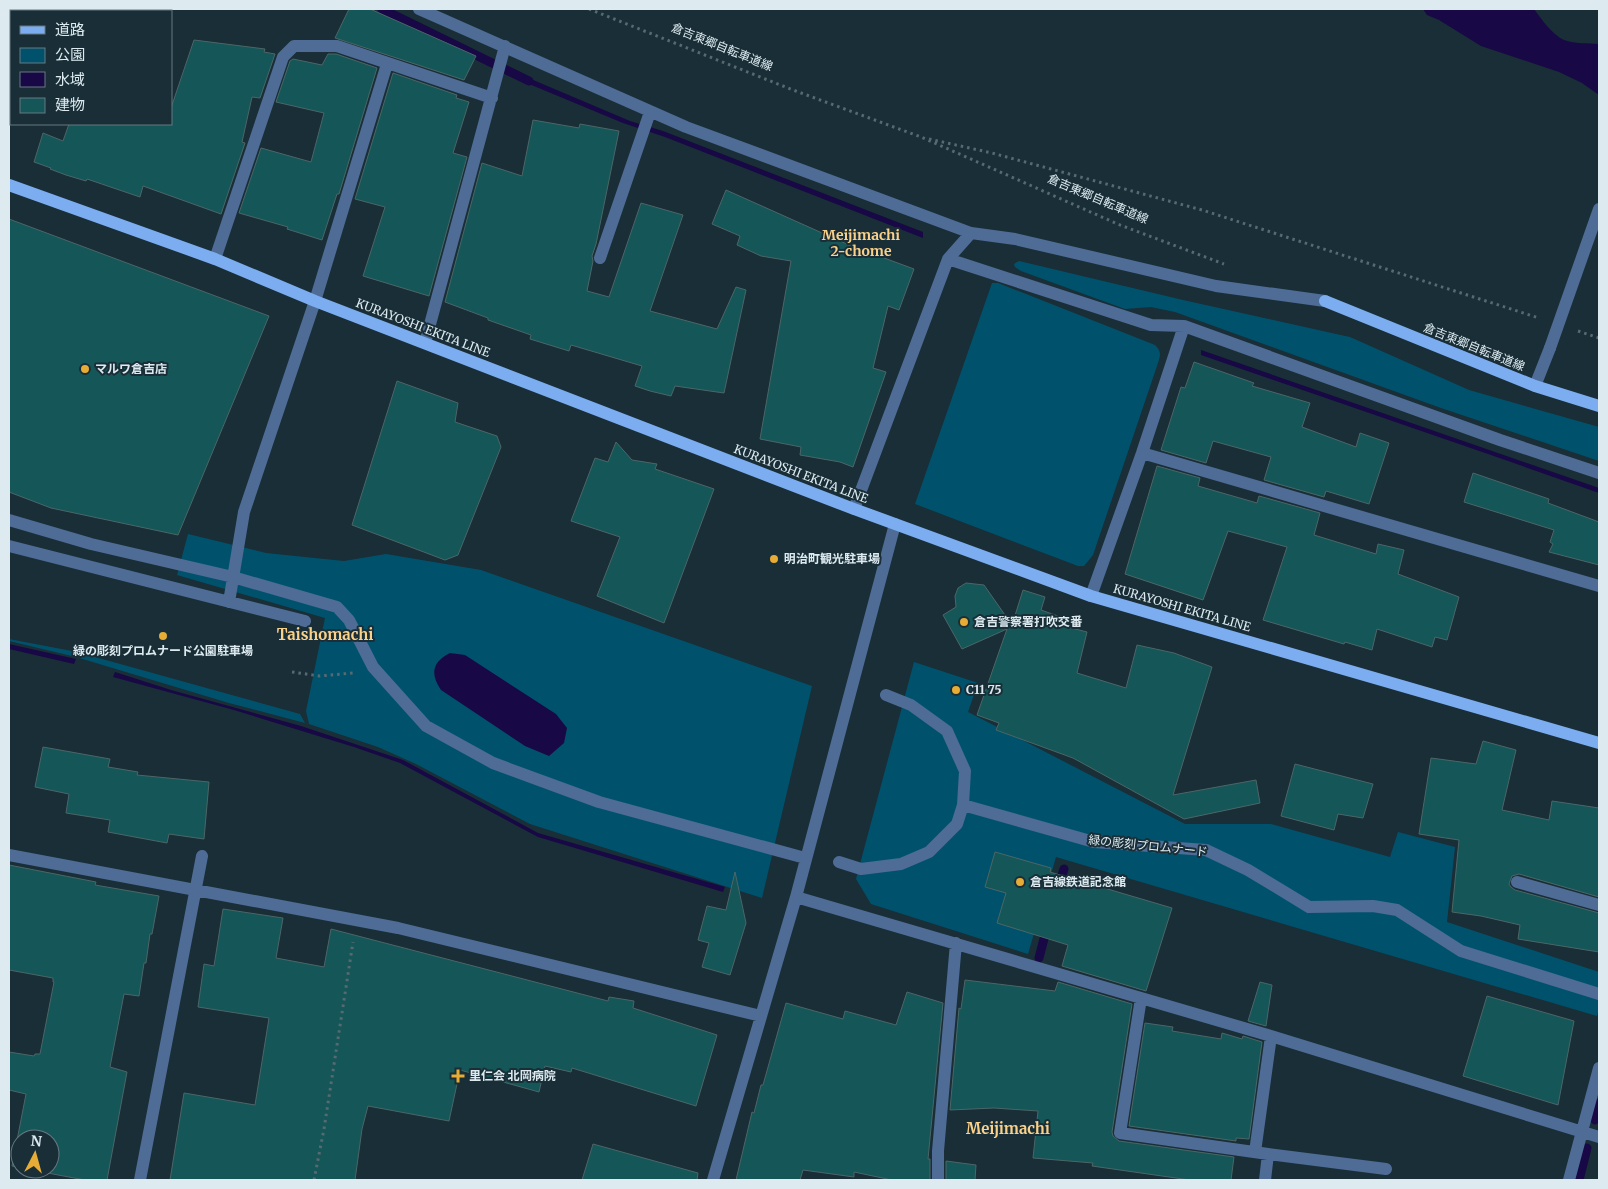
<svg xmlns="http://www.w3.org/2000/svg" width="1608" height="1189" font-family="Merriweather,'Noto Sans JP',serif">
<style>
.green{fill:#00526c}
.water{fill:#180845}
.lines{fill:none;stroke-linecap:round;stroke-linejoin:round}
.stream{stroke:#180845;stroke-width:9}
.building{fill:#155658;stroke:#4c6666}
.path{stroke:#576a72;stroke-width:3;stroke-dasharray:2.5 4;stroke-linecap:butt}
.minor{stroke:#4e6c95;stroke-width:12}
.major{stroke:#7badf0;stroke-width:12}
.minor-bridge{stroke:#4e6c95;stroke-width:12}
.poi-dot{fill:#e6ac36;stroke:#192e37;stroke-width:2}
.labels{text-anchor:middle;stroke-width:4;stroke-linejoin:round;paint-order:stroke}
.street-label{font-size:12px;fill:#ddeaf0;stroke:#192e37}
.poi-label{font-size:12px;font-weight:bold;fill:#ddeaf0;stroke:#192e37;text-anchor:start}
.neighbourhood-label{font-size:14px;font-weight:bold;fill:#fad18a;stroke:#192e37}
.quarter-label{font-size:15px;font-weight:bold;fill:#fad18a;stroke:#192e37}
</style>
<rect width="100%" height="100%" fill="#192e37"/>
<path class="green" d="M1019,261L1183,300L1336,334L1350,337L1469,390L1599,427V461L1441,408L1175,312L1151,307L1125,309L1021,271L1015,267L1014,264Z
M992,283H998L1155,345C1160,350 1161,353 1159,360L1093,555L1084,566H1078L915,504Z
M188,534L266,553L344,561L386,554L481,570L812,686L762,898L530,824L416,764L378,747L309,724L306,711L325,618L177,575Z
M9,639L77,652L300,714L305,723L229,703L76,657L9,641Z
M914,662L978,683L968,712L1185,824H1271L1390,857L1398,832L1455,847L1447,922L1599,972V1009L1597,1016L1056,857L1028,954L871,904L856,879Z"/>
<path class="water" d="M1423,9H1534C1541,19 1553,35 1564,40C1575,44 1588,43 1599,44V95L1582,83L1559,72L1481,46L1439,20L1427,15Z
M519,74L630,121L663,131L923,232V238L665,137L623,123L517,79Z
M1201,350L1599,488V493L1488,454L1201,355Z
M9,644L76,659L74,664L9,649Z
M450,653L465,655L556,714L567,728L564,743L549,756L525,746L441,690C430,674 432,662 450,653Z
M115,672L171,690L301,726L403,760L538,833L725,887L723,892L538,837L400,763L354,747L234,710L113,677Z"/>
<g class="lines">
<path class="stream" d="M382,9L529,81
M1059,885L1064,869
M1039,958L1047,927
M1595,1120L1599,1103
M1579,1180L1587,1148"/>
</g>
<path class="building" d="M349,9H370L476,56L464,80L335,38Z
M194,40L265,49L264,52L275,54L260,98L252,97L242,142L245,143L221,214L143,186L140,197L87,179L86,181L66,175L50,169L51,168L34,162L43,133L63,141L69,124H171V108Z
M328,54H336L377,68L339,194H337L322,240L287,229L288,227L239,213L261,148L311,162L324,113L276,102L290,61L293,59L322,65Z
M393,73L457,95L456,98L469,102L453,153L467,157L429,296L363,276L385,207L355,199Z
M533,120L579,128L580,124L619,131L596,244L592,256L593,261L587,291L609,297L641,203L683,215L650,311L717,329L736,287L746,290L724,393L675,386L671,396L650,391L635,386L642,366L571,345L569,351L530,339L531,335L488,320V318L445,302L482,163L522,176Z
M726,190L849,245L914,269L899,310L888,306L873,368L886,372L853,467L840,462L800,455L801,447L760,439L791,261L761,256L737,245L740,236L712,224Z
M9,219L269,316L178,535L51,508L9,492Z
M1194,362L1254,383L1252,386L1310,403L1302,427L1356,447L1360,433L1389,443L1369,504L1326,491L1324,497L1264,480L1271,457L1213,441L1206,463L1161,450L1181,387L1185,388Z
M397,381L458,403L455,422L497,436L501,447L458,555L445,560L352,525Z
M616,442L632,460L657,464L655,469L714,489L664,623L597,596L620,537L571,521L595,458L608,462Z
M1157,466L1200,478L1198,486L1257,503L1259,496L1320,513L1314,535L1376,554L1378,544L1404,550L1398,574L1459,597L1447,640L1435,637L1432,647L1377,629L1372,650L1345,642L1344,644L1263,620L1287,547L1228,531L1203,600L1125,574Z
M1473,473L1549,499L1548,503L1599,522V565L1549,552L1553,544L1550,542L1554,530L1464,502Z
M966,583L984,585L1012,625L1023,590L1045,597L1041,610L1058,616L1056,624L1087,632L1077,673L1126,688L1137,645L1174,653L1212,667L1173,795L1256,780L1260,803L1184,819L1073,758L996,730L999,723L977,715L1007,629L962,649L943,615L956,607L955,596L958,588Z
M1483,741L1516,750L1502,810L1549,820L1552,801L1599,808V897L1519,874L1512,876L1509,884L1511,887L1515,890L1599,913V952L1518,939L1520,925L1481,916L1452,912L1459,840L1419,834L1431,758L1476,764Z
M43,747L110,759L108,767L138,772L137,775L209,782L204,839L169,834L167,843L108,832L110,820L66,813L69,794L35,787Z
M1295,764L1373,784L1363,818L1338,814L1334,830L1281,816Z
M995,852L1051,868L1050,872L1172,908L1146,991L1062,966L1068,945L997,923L1006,893L985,887Z
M9,865L96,882L95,885L159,896L152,934H150L146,963H144L139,996L124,994L110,1067L127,1072L107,1180H85L26,1169H50V1139H20V1168L12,1166L26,1094L9,1090V1052L34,1056L35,1054H40L54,982H53V978L9,970Z
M735,872L746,923L730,975L702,967L709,943L698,940L707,906L726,910Z
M223,909L283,918L276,958L324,967L331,929L608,1001L609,997L634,1001L633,1008L717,1035L696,1106L572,1068L571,1072L545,1066L539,1092L460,1070L449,1121L368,1106L362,1129L355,1180H170L184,1093L255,1105L269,1018L198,1007L204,964L214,966Z
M965,980L1055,991L1058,982L1132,1004L1112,1132L1113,1136L1119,1141L1234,1157L1231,1180H1190L1092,1166L1093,1163L1033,1158L1038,1111L994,1108L950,1110L959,1008L961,1009Z
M1260,982L1272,985L1266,1026L1248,1021Z
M907,992L943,1003L928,1159H930V1180H892L854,1172V1177L803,1170L800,1180H736L752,1112L754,1113L761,1085H763L786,1003L843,1019L845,1011L896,1025Z
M1487,996L1574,1021L1558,1105L1463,1076Z
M1145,1023L1173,1027L1172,1031L1221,1039L1222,1033L1242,1039L1243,1036L1262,1042L1249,1139L1236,1138V1141L1129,1126Z
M593,1144L698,1173L697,1180H582Z
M946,1161L976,1165L975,1180H946Z"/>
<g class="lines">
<path class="path" d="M589,9L793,90L921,137L1120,225L1224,264
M929,139L992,153L1202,210L1539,318
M1578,331L1599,338
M292,672L320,676L353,673
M314,1180L324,1129L353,942"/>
<path class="minor" d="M419,9L686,127L971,233L1015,239L1216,286L1325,301
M971,233L948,259L1151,325L1184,326L1500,440L1599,473
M600,258L650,112
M215,259L283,57L294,46H337L492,98
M425,343L505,46
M1535,386L1550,348
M1142,453L1599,586
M854,509L948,259
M9,520L91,544L233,577L337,607L349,620L373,667L426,726L493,763L599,802L805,858
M9,546L305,621
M1091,596L1142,453L1184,326
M229,602L244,512L315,301L387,64
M963,805L1094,842L1206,850L1248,870L1309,907L1373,906L1397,910L1461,951L1599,994
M9,855L398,928L761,1016
M839,862L861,869L901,864L929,852L957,824L963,805L965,771L947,731L911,705L886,695
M1517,882L1599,905
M796,897L1271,1036L1599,1137
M1141,998L1120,1133L1268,1154L1386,1169
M1255,1152L1271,1036
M140,1180L202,856
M713,1180L796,897L895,524
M938,1180V1151L956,943
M1265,1180L1268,1154
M1569,1180L1599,1068"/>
<path class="major" d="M9,185L215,259L315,301L854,509L1091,596L1599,743
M1325,301L1535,386L1599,406"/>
<path class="minor-bridge" d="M1550,348L1599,209"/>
</g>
<g class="poi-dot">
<circle cx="85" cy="369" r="5"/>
<circle cx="774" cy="559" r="5"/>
<circle cx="964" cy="622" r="5"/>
<circle cx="163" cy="636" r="5"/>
<circle cx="956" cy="690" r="5"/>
<circle cx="1020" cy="882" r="5"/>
<path d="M455.5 1068.5h5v5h5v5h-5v5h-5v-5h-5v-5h5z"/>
</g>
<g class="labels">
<g class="street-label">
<text transform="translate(722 47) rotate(22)" y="4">倉吉東郷自転車道線</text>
<text transform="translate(1098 199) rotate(23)" y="4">倉吉東郷自転車道線</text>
<text transform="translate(423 328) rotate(21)" y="4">KURAYOSHI EKITA LINE</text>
<text transform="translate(1474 347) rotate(22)" y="4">倉吉東郷自転車道線</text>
<text transform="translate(801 474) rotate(21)" y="4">KURAYOSHI EKITA LINE</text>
<text transform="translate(1182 608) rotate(16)" y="4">KURAYOSHI EKITA LINE</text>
<text transform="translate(1148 846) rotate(6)" y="4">緑の彫刻プロムナード</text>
</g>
<g class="poi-label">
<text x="95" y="373">マルワ倉吉店</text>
<text x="784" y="563">明治町観光駐車場</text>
<text x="974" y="626">倉吉警察署打吹交番</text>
<text x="163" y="655" text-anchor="middle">緑の彫刻プロムナード公園駐車場</text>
<text x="966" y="694">C11 75</text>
<text x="1030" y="886">倉吉線鉄道記念館</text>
<text x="469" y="1080">里仁会 北岡病院</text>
</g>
<g class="neighbourhood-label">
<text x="861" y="240">Meijimachi<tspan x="861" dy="16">2-chome</tspan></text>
</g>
<g class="quarter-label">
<text x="325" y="640">Taishomachi</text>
<text x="1008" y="1134">Meijimachi</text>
</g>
</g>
<rect width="1608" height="1189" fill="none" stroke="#ddeaf0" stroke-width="20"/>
<rect x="10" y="10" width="162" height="115" fill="#192e37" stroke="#677981"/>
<rect x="20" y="26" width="25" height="8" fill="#7badf0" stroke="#677981"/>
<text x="55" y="35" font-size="15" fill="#ddeaf0">道路</text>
<rect x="20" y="48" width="25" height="15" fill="#00526c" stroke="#677981"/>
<text x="55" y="60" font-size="15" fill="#ddeaf0">公園</text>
<rect x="20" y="72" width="25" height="15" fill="#180845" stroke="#677981"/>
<text x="55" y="85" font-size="15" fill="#ddeaf0">水域</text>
<rect x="20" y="98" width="25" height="15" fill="#155658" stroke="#677981"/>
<text x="55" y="110" font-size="15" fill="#ddeaf0">建物</text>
<g transform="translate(35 1154) rotate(6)"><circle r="24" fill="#192e37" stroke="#677981"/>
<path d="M0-4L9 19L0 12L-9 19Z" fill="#e6ac36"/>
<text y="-8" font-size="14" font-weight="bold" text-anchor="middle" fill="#ddeaf0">N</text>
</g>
</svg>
